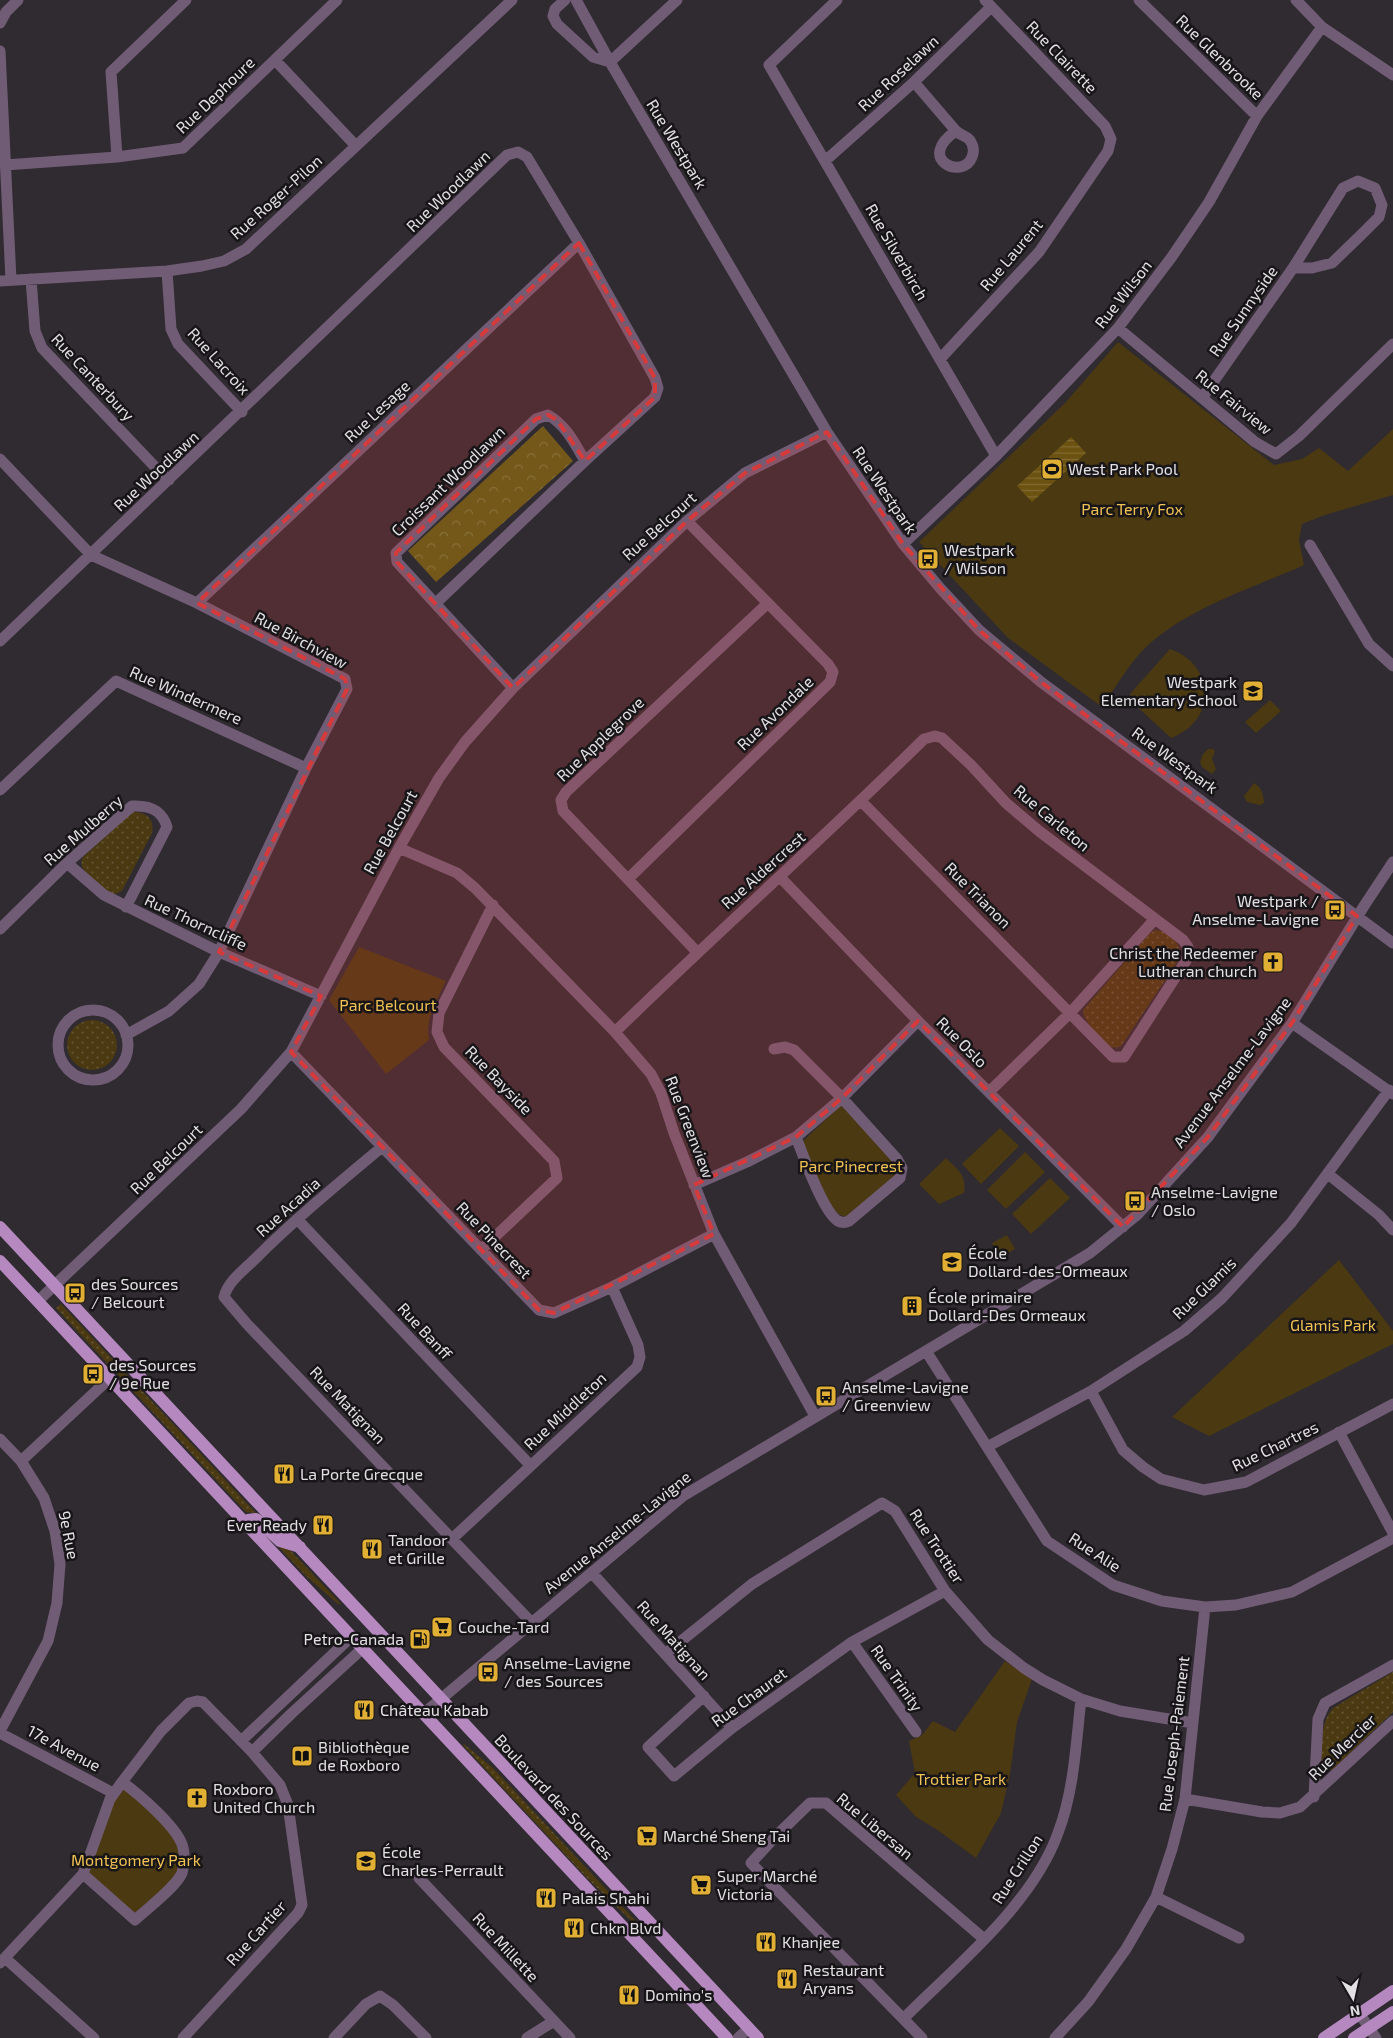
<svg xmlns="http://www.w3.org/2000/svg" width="1393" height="2038" font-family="'Exo 2',sans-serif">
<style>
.grass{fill:url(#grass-dots)}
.forest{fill:url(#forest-crowns)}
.green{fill:#4a3911}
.water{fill:url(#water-rules)}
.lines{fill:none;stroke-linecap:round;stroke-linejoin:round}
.minor{stroke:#715c76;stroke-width:11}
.major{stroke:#b589bf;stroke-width:12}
.marked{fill:#d73a3b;fill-opacity:0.2;stroke:#d73a3b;stroke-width:4;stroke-dasharray:10 6;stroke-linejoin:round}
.labels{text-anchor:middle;stroke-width:5;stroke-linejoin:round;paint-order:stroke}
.street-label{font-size:16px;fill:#e3e0e4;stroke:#171517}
.poi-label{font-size:16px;fill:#e3e0e4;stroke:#171517;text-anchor:start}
.park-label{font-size:16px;fill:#f1c254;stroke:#171517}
</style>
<defs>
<pattern id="grass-dots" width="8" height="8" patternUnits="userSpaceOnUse" patternTransform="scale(1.25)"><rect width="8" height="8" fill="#4a3911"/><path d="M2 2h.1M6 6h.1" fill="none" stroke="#645534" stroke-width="1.8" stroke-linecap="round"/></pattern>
<pattern id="forest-crowns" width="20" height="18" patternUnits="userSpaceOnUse" patternTransform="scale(1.25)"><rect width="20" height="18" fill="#735819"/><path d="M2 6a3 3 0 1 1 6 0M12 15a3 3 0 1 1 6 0" fill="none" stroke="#87703a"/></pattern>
<pattern id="water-rules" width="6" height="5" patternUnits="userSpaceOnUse" patternTransform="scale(1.25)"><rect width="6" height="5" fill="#6c5210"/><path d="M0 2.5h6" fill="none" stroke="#816b33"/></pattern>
</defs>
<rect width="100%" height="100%" fill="#302b31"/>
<path class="grass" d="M132,812C146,811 155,819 152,833L122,891L115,894H111C100,885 75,871 83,857Z
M1155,930C1168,930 1184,946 1180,958L1121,1046C1117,1048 1113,1048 1109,1046C1101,1041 1082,1019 1083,1010L1149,934Z
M67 1045a25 25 0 1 1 50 0a25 25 0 1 1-50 0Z
M61,1304L256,1513L246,1512L78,1332L56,1308Z
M274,1542L291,1551L340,1603L339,1605L305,1575Z
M1393,1672V1712L1333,1769L1327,1771L1323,1769L1321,1764C1322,1744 1320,1723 1333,1708Z
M464,1744L493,1768L648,1934L646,1935L588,1879L463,1745Z"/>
<path class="forest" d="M543,426L573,461L436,582L408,551Z"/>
<path class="green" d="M1118,342L1274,465L1302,459L1319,448L1348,471L1393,429V495L1325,515L1302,524L1299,540L1304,565C1253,588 1187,608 1145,648C1129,664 1115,688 1102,707L1008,638L919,542L1065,403Z
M1170,649C1216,665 1217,721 1171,738L1132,702L1130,694Z
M1270,700L1281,711L1256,733L1245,722Z
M1208,749H1213L1215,751L1212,759L1216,769L1212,774L1202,767L1200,762L1203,754Z
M1254,783C1262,788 1263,793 1264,803L1260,805L1247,802L1244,796Z
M359,947L446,981C437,1000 425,1018 429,1040L386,1074L329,1000Z
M841,1105L893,1159L897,1168L896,1176L846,1217L838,1214L830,1204L801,1143Z
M1000,1128L1019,1146L981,1184L962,1164Z
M1025,1152L1045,1172L1006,1209L987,1190Z
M946,1158C958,1170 967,1175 964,1193L939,1204L919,1184Z
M1050,1178L1070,1198L1031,1234L1012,1214Z
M1007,1235L1015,1249L1000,1258L992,1243Z
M1339,1260L1393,1331V1344L1209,1436L1172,1417Z
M1005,1661L1032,1679L1017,1722L1010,1774L1001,1813L976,1858L936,1829L916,1817L896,1795L915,1773L909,1741L922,1735L933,1721L955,1732Z
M122,1782L171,1829L180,1846L183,1869L138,1918L83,1874Z"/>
<path class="water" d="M1071,437L1086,453L1032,502L1017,486Z"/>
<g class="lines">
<path class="minor" d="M565,0L555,9L553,16L557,24L593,57L610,62L677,0
M576,0L610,62L827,432L903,544L940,588L979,630L1041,682L1393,943
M837,0L769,65L996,456
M1139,0L1257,116
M1296,0L1322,27L1393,75
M0,23L6,12L18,0
M0,51L11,280
M275,60L356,146
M914,82L956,131
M956,131C961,136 968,136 971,142C974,147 974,152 972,157C963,181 915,159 956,131Z
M117,157L111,72L186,0
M825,161L914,82L991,7
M5,165L117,157L183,148L337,0
M167,271L171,329L178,344L242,412
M31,279L35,331L42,348L159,471L169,480
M0,281L167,271L202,266L224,261L246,249L512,0
M1118,328L1255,442L1276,454L1299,436L1393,344
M941,358L1039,252L1108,151L1111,139L1105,126L985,0
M1202,398L1293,268H1312L1332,263L1362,234L1379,217L1382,205L1375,188L1358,181L1343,188L1293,268
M0,459L91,555L197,603L345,679L347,689L306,768L219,952L199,984L169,1011L126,1035
M903,544L996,456L1118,328L1171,258L1209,202L1257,116L1322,27
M1310,545L1369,644L1393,666
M197,603L579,243
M0,641C170,480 339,318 507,155L518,152L527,157L579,243L655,378L658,388L655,397L585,461L436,603
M513,688L397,562L396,553L536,419L548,415C566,425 575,444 585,461
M0,790L116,681L306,768
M399,848L457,873L475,888L615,1032L651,1074L661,1093L674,1133L714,1234L815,1416
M67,863L104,895L219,952L321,996
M780,877L918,1021L1123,1227
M628,879L830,682L833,672L828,664L687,521
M0,929L67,863L132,806C150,805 162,810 167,827L126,907
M697,952L563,811L561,800L566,792L768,603
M58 1045a35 35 0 1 1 70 0a35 35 0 1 1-70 0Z
M1292,1023L1393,1094
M615,1032C716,933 823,839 924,739L935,736L942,738L971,765L1006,803L1039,831L1183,940L1188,947L1189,956L1124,1057H1113L861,801
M774,1049L785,1047L794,1050L842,1098L897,1159L902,1168L900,1178L849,1221C845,1223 842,1223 838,1221C823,1212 803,1155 796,1137
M291,1052L539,1310L554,1313L612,1287L714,1234
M989,1092L1071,1012L1155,919
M382,1147C339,1183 295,1219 255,1259C244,1270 228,1281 224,1297L247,1324L531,1622
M1328,1174L1379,1215L1393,1230
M694,1185L747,1162L796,1137L842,1098L918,1021
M297,1219L530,1465
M481,1250L557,1178L554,1161L444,1047L437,1032L439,1013L493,905
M38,1301L241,1109L291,1052L399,848L439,778L465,742L513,688L687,521L745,473L827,432
M926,1351L1047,1541L1113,1585L1162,1601L1205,1607L1236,1605L1292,1592L1393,1538
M1091,1391L1123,1450L1143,1467L1161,1479L1204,1490L1246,1482L1393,1404
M1339,1432L1393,1533
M0,1439L21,1461L44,1498L55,1531L60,1564L57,1603L48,1641L0,1731
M987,1447L1091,1391L1184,1331L1222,1298L1291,1223L1389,1090
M21,1461L110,1378
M453,1538L637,1367L640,1357L638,1345L612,1287
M592,1573L732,1728
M852,1642L916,1732
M665,1654L752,1584L882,1503L895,1511L945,1591L988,1640L1024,1668L1043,1680L1081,1699L1120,1711L1193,1723
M704,1696L648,1747L674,1776L732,1728L852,1642L945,1591
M423,1714L683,1496L1090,1253L1137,1215L1208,1137L1292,1023L1364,906L1393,862
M0,1733L113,1793
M241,1741L351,1637
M252,1752L292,1713L362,1649
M1314,1797L1318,1719L1325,1703L1393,1665
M1185,1799L1262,1812L1280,1813L1300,1807L1393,1721
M83,1874L135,1920C147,1909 176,1887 182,1873C185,1864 185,1850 181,1842C173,1824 139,1794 122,1782
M419,1878L570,2038
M1156,1897L1239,1938
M5,1958L94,2038
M0,1963L83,1874L110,1799L122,1782L161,1731L189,1703L197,1701L203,1702L252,1752L280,1785L288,1805L302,1905L298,1913L183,2038
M1359,2013L1376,2038
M904,2018C957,1965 1032,1905 1058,1833C1074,1791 1076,1744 1081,1699
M334,2038L366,2004L380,1996L393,2005L426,2038
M527,2038L554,2021
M738,2038L749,2028
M922,2038L751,1863L774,1838L810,1803H826L984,1939
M1055,2038L1088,2002L1126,1949L1156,1897L1172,1849L1185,1799L1205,1607"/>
<path class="major" d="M0,1227L758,2038
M0,1261L727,2038
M244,1522L248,1520L256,1519L280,1541L300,1547
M1324,2038L1393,1991
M1354,2038L1393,2012"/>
</g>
<path class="marked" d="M579,243L655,378V397L585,461L557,420L548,415L536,419L396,553L397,562L513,688L687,521L745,473L827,432L903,544L979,630L1041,682L1357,916L1292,1023L1208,1137L1123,1227L918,1021L842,1098L796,1137L694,1185L714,1234L554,1313L539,1310L291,1052L321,996L219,952L347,689L345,679L197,603Z"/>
<defs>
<g id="stadium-square" transform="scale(1.125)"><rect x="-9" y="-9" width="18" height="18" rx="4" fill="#e1af34" stroke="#171517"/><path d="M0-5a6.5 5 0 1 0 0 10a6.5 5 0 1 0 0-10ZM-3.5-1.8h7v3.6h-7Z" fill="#111"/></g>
<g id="bus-square" transform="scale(1.125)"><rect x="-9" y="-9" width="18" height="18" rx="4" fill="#e1af34" stroke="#171517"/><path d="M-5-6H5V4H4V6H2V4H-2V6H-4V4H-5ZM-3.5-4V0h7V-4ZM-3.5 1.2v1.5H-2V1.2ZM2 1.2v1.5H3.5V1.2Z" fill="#111"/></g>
<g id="school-square" transform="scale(1.125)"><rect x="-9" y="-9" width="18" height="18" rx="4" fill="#e1af34" stroke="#171517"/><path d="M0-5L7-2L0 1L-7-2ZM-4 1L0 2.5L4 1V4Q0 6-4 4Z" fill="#111"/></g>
<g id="church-square" transform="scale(1.125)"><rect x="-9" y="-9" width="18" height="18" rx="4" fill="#e1af34" stroke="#171517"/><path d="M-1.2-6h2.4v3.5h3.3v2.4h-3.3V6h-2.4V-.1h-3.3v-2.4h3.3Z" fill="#111"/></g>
<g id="building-square" transform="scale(1.125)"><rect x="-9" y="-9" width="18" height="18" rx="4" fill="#e1af34" stroke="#171517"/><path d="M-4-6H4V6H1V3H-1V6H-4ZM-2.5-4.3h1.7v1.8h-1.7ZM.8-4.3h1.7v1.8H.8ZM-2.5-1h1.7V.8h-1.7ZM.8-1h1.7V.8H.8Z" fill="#111"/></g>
<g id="restaurant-square" transform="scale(1.125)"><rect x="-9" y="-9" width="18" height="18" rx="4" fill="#e1af34" stroke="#171517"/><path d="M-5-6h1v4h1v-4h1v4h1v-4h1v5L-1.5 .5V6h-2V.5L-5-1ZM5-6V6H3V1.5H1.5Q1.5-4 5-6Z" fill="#111"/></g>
<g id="supermarket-square" transform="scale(1.125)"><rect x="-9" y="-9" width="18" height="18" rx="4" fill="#e1af34" stroke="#171517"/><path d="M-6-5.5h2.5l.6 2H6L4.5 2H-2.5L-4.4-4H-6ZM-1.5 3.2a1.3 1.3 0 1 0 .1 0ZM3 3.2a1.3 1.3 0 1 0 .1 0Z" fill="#111"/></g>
<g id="fuel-square" transform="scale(1.125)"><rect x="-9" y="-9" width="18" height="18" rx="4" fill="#e1af34" stroke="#171517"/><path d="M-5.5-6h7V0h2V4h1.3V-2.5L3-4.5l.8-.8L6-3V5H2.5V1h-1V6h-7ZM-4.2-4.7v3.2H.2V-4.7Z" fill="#111"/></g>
<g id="library-square" transform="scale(1.125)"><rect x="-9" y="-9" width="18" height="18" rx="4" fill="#e1af34" stroke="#171517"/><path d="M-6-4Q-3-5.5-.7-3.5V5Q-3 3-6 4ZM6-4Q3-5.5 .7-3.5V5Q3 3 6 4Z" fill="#111"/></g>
</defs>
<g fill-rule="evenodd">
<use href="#stadium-square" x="1052" y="469"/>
<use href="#bus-square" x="928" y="559"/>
<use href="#school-square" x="1253" y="691"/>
<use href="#bus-square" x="1335" y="910"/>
<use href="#church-square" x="1273" y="962"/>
<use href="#bus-square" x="1135" y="1201"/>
<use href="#school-square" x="952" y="1262"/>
<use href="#bus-square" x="75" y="1293"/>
<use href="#building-square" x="912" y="1306"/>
<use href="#bus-square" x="93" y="1374"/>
<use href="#bus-square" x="826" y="1396"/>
<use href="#restaurant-square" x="284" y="1474"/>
<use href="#restaurant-square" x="323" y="1525"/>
<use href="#restaurant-square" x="372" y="1549"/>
<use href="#supermarket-square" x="442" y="1627"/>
<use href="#fuel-square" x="420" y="1639"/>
<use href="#bus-square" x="488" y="1672"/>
<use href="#restaurant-square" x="364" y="1710"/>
<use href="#library-square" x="302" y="1756"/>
<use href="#church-square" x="197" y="1798"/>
<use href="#supermarket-square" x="647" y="1836"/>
<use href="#school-square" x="366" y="1861"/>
<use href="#supermarket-square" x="701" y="1885"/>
<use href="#restaurant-square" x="546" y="1898"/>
<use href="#restaurant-square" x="574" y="1928"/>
<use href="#restaurant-square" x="766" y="1942"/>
<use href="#restaurant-square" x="787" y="1979"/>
<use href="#restaurant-square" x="629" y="1995"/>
</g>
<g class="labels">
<g class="street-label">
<text transform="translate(1062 57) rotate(46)" y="6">Rue Clairette</text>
<text transform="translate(1220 57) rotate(44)" y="6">Rue Glenbrooke</text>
<text transform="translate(898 73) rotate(-43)" y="6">Rue Roselawn</text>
<text transform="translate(215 95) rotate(-44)" y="6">Rue Dephoure</text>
<text transform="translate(677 144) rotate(59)" y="6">Rue Westpark</text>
<text transform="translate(448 191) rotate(-44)" y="6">Rue Woodlawn</text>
<text transform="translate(276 197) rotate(-42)" y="6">Rue Roger-Pilon</text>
<text transform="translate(897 252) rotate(60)" y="6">Rue Silverbirch</text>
<text transform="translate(1011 255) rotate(-50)" y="6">Rue Laurent</text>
<text transform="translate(1123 294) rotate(-52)" y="6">Rue Wilson</text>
<text transform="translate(1243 311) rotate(-55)" y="6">Rue Sunnyside</text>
<text transform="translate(219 361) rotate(48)" y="6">Rue Lacroix</text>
<text transform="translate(93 377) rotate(47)" y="6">Rue Canterbury</text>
<text transform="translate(1234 402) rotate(39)" y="6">Rue Fairview</text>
<text transform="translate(377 411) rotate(-43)" y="6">Rue Lesage</text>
<text transform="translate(156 471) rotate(-43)" y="6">Rue Woodlawn</text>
<text transform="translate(448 481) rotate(-44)" y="6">Croissant Woodlawn</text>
<text transform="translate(885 490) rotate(56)" y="6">Rue Westpark</text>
<text transform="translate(659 526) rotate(-42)" y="6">Rue Belcourt</text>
<text transform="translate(301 640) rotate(28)" y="6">Rue Birchview</text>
<text transform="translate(186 695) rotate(24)" y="6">Rue Windermere</text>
<text transform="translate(775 713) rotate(-44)" y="6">Rue Avondale</text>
<text transform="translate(600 739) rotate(-44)" y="6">Rue Applegrove</text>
<text transform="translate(1175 760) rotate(36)" y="6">Rue Westpark</text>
<text transform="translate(1052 818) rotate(40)" y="6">Rue Carleton</text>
<text transform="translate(83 830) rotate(-41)" y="6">Rue Mulberry</text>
<text transform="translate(390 832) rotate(-61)" y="6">Rue Belcourt</text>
<text transform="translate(763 870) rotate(-42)" y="6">Rue Aldercrest</text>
<text transform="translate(978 895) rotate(45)" y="6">Rue Trianon</text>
<text transform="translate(196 922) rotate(25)" y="6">Rue Thorncliffe</text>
<text transform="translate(962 1042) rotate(45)" y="6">Rue Oslo</text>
<text transform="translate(1232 1072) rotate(-53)" y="6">Avenue Anselme-Lavigne</text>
<text transform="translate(499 1080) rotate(46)" y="6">Rue Bayside</text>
<text transform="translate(690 1127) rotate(69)" y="6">Rue Greenview</text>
<text transform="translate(166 1159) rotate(-44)" y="6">Rue Belcourt</text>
<text transform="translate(288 1207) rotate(-42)" y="6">Rue Acadia</text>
<text transform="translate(494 1240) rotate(46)" y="6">Rue Pinecrest</text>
<text transform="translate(1204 1288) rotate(-44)" y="6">Rue Glamis</text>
<text transform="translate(425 1331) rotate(47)" y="6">Rue Banff</text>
<text transform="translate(348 1405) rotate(46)" y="6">Rue Matignan</text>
<text transform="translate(565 1411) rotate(-43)" y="6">Rue Middleton</text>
<text transform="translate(1275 1446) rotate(-26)" y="6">Rue Chartres</text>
<text transform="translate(617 1532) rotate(-39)" y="6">Avenue Anselme-Lavigne</text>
<text transform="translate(69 1535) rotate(79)" y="6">9e Rue</text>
<text transform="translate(937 1546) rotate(57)" y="6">Rue Trottier</text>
<text transform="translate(1095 1552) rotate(33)" y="6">Rue Alie</text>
<text transform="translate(674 1640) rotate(48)" y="6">Rue Matignan</text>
<text transform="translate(897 1678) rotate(55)" y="6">Rue Trinity</text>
<text transform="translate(749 1697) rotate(-36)" y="6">Rue Chauret</text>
<text transform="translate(1174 1734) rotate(-83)" y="6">Rue Joseph-Paiement</text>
<text transform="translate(1342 1747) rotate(-44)" y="6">Rue Mercier</text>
<text transform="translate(64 1748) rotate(28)" y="6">17e Avenue</text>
<text transform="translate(554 1797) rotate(47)" y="6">Boulevard des Sources</text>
<text transform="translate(875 1826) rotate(40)" y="6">Rue Libersan</text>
<text transform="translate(1017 1869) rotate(-57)" y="6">Rue Crillon</text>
<text transform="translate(256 1933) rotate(-48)" y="6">Rue Cartier</text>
<text transform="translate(506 1947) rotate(47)" y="6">Rue Millette</text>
</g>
<g class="poi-label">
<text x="1068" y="475">West Park Pool</text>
<text x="944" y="556">Westpark<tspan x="944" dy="18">/ Wilson</tspan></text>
<text x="1237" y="688" text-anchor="end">Westpark<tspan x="1237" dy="18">Elementary School</tspan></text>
<text x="1319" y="907" text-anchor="end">Westpark /<tspan x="1319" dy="18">Anselme-Lavigne</tspan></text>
<text x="1257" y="959" text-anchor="end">Christ the Redeemer<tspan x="1257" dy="18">Lutheran church</tspan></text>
<text x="1151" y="1198">Anselme-Lavigne<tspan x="1151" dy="18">/ Oslo</tspan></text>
<text x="968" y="1259">École<tspan x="968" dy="18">Dollard-des-Ormeaux</tspan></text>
<text x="91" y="1290">des Sources<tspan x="91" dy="18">/ Belcourt</tspan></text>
<text x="928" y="1303">École primaire<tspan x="928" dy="18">Dollard-Des Ormeaux</tspan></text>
<text x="109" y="1371">des Sources<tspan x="109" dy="18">/ 9e Rue</tspan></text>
<text x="842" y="1393">Anselme-Lavigne<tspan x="842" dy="18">/ Greenview</tspan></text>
<text x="300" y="1480">La Porte Grecque</text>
<text x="307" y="1531" text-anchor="end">Ever Ready</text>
<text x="388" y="1546">Tandoor<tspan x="388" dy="18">et Grille</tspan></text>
<text x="458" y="1633">Couche-Tard</text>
<text x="404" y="1645" text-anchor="end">Petro-Canada</text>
<text x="504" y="1669">Anselme-Lavigne<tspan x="504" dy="18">/ des Sources</tspan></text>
<text x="380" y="1716">Château Kabab</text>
<text x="318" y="1753">Bibliothèque<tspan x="318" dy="18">de Roxboro</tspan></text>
<text x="213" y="1795">Roxboro<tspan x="213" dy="18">United Church</tspan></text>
<text x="663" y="1842">Marché Sheng Tai</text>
<text x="382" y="1858">École<tspan x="382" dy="18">Charles-Perrault</tspan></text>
<text x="717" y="1882">Super Marché<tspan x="717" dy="18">Victoria</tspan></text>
<text x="562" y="1904">Palais Shahi</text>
<text x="590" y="1934">Chkn Blvd</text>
<text x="782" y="1948">Khanjee</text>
<text x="803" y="1976">Restaurant<tspan x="803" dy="18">Aryans</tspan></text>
<text x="645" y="2001">Domino's</text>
</g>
<g class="park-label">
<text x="1132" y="515">Parc Terry Fox</text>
<text x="388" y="1011">Parc Belcourt</text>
<text x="851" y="1172">Parc Pinecrest</text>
<text x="1333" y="1331">Glamis Park</text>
<text x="961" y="1785">Trottier Park</text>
<text x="136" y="1866">Montgomery Park</text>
</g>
</g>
<g transform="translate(1353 1998) rotate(171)" stroke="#171517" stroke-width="4" paint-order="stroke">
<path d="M0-4L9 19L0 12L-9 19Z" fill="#e3e0e4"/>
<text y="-8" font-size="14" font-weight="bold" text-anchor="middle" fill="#e3e0e4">N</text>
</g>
</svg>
